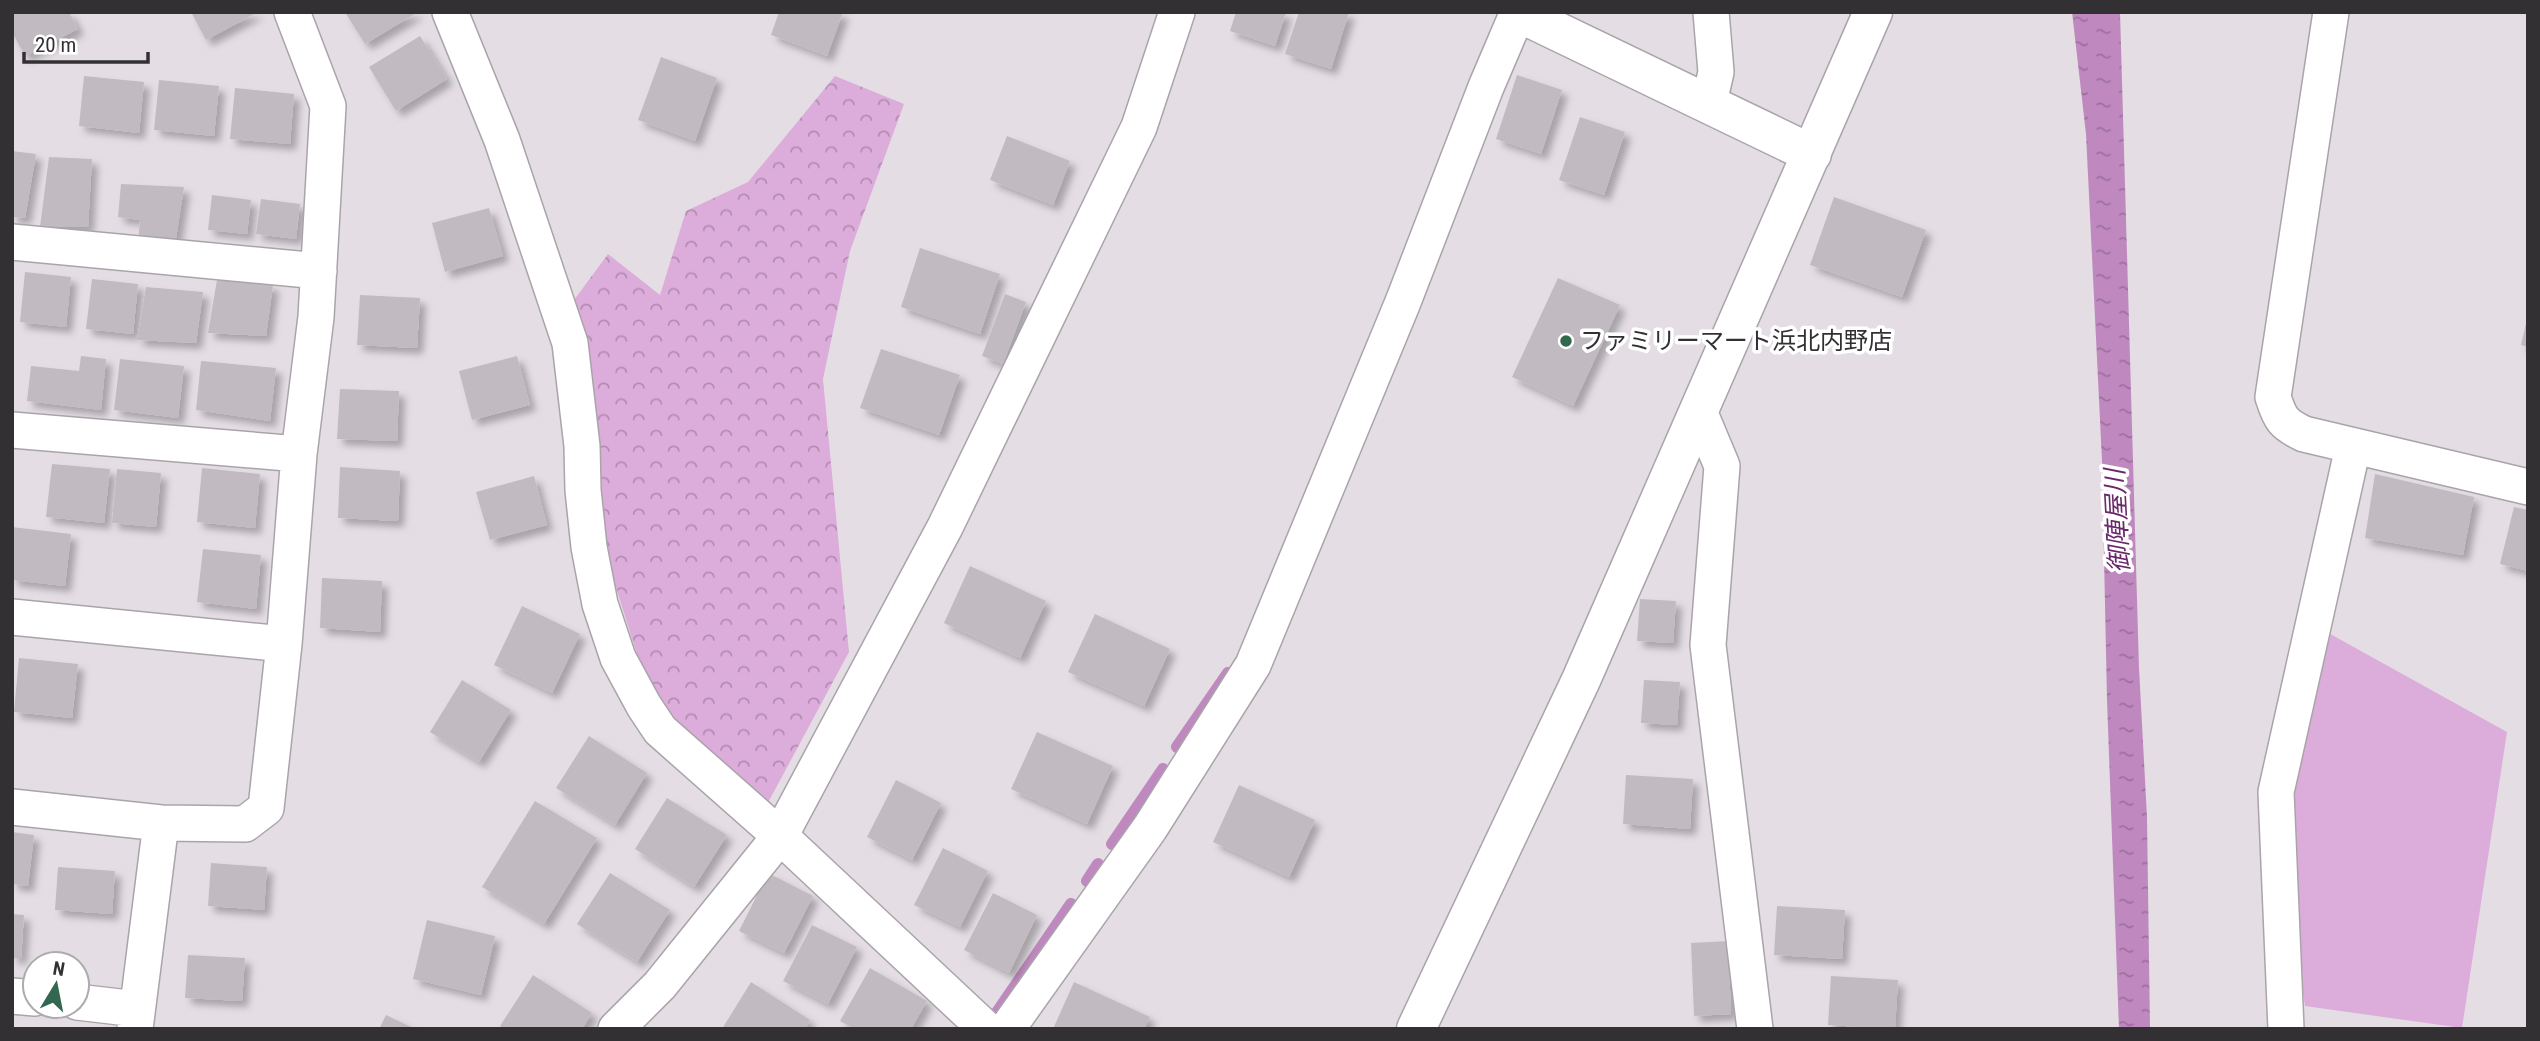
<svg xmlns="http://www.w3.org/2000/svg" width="2540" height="1041" font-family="'Roboto Condensed','Noto Sans JP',sans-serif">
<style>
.green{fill:#dcacdb}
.forest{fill:url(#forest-crowns)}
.water{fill:url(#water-ripples)}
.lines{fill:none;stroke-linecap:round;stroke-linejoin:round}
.stream{stroke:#bf89bf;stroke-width:12}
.building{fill:#c1bbc1;filter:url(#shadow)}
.minor-casing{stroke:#aaa4aa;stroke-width:38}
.tertiary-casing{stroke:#aaa4aa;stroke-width:41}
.minor{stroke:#fff;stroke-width:35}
.tertiary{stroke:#fff;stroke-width:38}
.poi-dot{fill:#31684f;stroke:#fff;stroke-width:2.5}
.labels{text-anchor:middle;stroke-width:7;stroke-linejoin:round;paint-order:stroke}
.poi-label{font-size:24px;fill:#333033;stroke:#fff;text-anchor:start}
.water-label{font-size:26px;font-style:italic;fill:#6a286b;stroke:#fff}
</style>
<defs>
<pattern id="forest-crowns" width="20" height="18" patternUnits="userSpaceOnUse" patternTransform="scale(1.75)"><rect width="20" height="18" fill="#dcacdb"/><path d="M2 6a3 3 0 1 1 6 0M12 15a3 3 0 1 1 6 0" fill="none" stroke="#b38cb2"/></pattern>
<pattern id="water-ripples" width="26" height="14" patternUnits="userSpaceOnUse" patternTransform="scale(1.75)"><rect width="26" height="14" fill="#bf89bf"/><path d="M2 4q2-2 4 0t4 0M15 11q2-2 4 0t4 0" fill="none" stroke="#9c709c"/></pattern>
<filter id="shadow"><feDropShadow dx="6" dy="6" stdDeviation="3.5" flood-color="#0004"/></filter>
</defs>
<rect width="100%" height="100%" fill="#e4dee4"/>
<path class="green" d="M2314,625L2507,732L2462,1028L2305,1006L2276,804Z"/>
<path class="forest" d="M835,76L904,104L850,251L823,379L849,652L763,812L652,702L608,562L574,300L608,254L660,295L686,211L748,182Z"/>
<path class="water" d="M2072,12H2120L2139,668L2147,817L2150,1029H2119L2107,700L2102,461L2086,134Z"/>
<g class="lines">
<path class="stream" d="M1177,747L1228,673
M1112,844L1163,769
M1087,881L1098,864
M996,1014L1071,904"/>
</g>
<path class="building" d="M12,12H69L78,29L25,56L12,32Z
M191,12H258L206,40Z
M345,12H418L365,44Z
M779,12H843L827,56L771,35Z
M1236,12H1286L1275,46L1230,31Z
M1299,12H1349L1331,69L1285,54Z
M420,36L447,79L396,111L369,67Z
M661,57L717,78L695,141L638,120Z
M1517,75L1562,90L1541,154L1496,139Z
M84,76L144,82L139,133L79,126Z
M159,80L219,86L214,136L154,130Z
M235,88L294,94L290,144L230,139Z
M1580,117L1625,132L1604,195L1559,180Z
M1007,136L1070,161L1053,205L990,180Z
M12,151L36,154L25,218L12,217Z
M49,157L92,159L88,227H40Z
M121,184L184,187L175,245L138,242L140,220L118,217Z
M212,195L251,200L247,234L208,230Z
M1834,197L1926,230L1902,297L1810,265Z
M261,199L300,204L296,239L256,234Z
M489,208L503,256L445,272L432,223Z
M920,248L1000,274L980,334L901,307Z
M25,272L71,277L66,327L20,322Z
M1558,278L1620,305L1573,406L1512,377Z
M92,279L138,284L133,334L86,329Z
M217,280L273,285L266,336L208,333Z
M146,287L203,292L196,343L137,340Z
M1005,294L1026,302L1003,364L982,356Z
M360,295L420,298L417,348L357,345Z
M2527,319L2528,320V347L2521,345Z
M881,349L960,375L939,435L860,408Z
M81,356L106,359L101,410L27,401L31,366L79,371Z
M517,356L530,405L472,420L459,371Z
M120,359L184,366L178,418L114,410Z
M201,361L276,368L270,421L196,410Z
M340,389L399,391L397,441L337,439Z
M52,464L110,469L104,523L46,517Z
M340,467L400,471L398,521L338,518Z
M202,468L260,474L255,528L197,522Z
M117,469L161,473L156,527L112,523Z
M2375,474L2474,497L2463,555L2365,538Z
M534,476L547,525L490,540L476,492Z
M2514,507L2528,510V571L2500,564Z
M12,527L71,534L65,586L12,580Z
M203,549L261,555L256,609L197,602Z
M970,566L1046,601L1020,658L944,623Z
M322,578L382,581L380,632L320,628Z
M1640,599L1676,601L1673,643L1637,641Z
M522,606L580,634L552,693L494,665Z
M1095,614L1170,649L1144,706L1068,672Z
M19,658L78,664L72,718L14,712Z
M462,680L511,710L479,762L430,732Z
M1644,680L1680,682L1677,725L1641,723Z
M1037,732L1113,766L1087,824L1011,789Z
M589,736L647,773L615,825L556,788Z
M1626,775L1693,779L1690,829L1623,824Z
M896,780L941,803L912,860L867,837Z
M1239,785L1315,820L1289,877L1213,842Z
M667,798L727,835L694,887L635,849Z
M535,801L597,838L544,924L482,887Z
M12,832L34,835L28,886L12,884Z
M943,848L988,871L960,927L914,905Z
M211,863L267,867L264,910L208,906Z
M58,867L115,871L112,914L55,910Z
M610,873L670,910L637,962L577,924Z
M768,873L813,896L784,953L739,931Z
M993,893L1037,915L1009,973L964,950Z
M1777,906L1845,910L1842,959L1774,955Z
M12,914L24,915L21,958H12Z
M427,920L495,936L481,995L413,979Z
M812,925L857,947L828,1004L783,981Z
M1728,941L1731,1014L1694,1016L1691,943Z
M188,955L245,958L242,1001L185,998Z
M870,968L927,1001L911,1029H855L840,1021Z
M533,975L592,1013L582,1029H504L500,1026Z
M1831,976L1898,980L1895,1029L1828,1025Z
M751,982L810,1020L805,1029H722Z
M1074,982L1150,1017L1144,1029H1053Z
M386,1015L415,1029H379Z"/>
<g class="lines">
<g class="minor-casing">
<path id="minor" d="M450,12L502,140L570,343L582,446L583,490L589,547L600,604L618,658L644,706L660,730L780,836L986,1029
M2331,12L2273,397C2280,419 2283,424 2304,434L2528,487
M1709,103L1716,72L1711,12
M12,242L319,271
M1699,411L1722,466L1708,645L1755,1029
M12,430L299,454
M12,617L284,644
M12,807L161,823L245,824L266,808L284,644L299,454L316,317L328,106L292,12
M12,996L35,998
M77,1002L137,1009
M135,1029L161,823
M616,1029L660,985L780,836L945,527L1139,127L1177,12
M1007,1029L1150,828L1253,665L1403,302L1486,87L1518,12
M2286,1029L2276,792L2353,447"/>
</g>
<g class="tertiary-casing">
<path id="tertiary" d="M1517,12L1812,154
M1416,1029L1581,680L1873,12"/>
</g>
<use href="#minor" class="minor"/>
<use href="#tertiary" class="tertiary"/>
</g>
<circle class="poi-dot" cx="1566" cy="341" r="7"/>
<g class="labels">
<g class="poi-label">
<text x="1580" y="349">ファミリーマート浜北内野店</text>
</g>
<g class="water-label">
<text transform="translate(2117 521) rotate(-93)" y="9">御陣屋川</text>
</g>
</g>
<rect width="2540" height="1041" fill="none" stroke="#333033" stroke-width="28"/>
<g transform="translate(56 985) rotate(10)"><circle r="33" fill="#ffffff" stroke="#adacad" stroke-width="2"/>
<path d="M0-5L12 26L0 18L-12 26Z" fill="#31684f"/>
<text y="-10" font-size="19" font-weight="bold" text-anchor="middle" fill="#333033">N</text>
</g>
<path d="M24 52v10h124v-10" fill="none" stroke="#333033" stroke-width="3.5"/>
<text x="35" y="52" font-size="21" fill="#333033" stroke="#ffffff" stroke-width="5" paint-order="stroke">20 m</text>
</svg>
